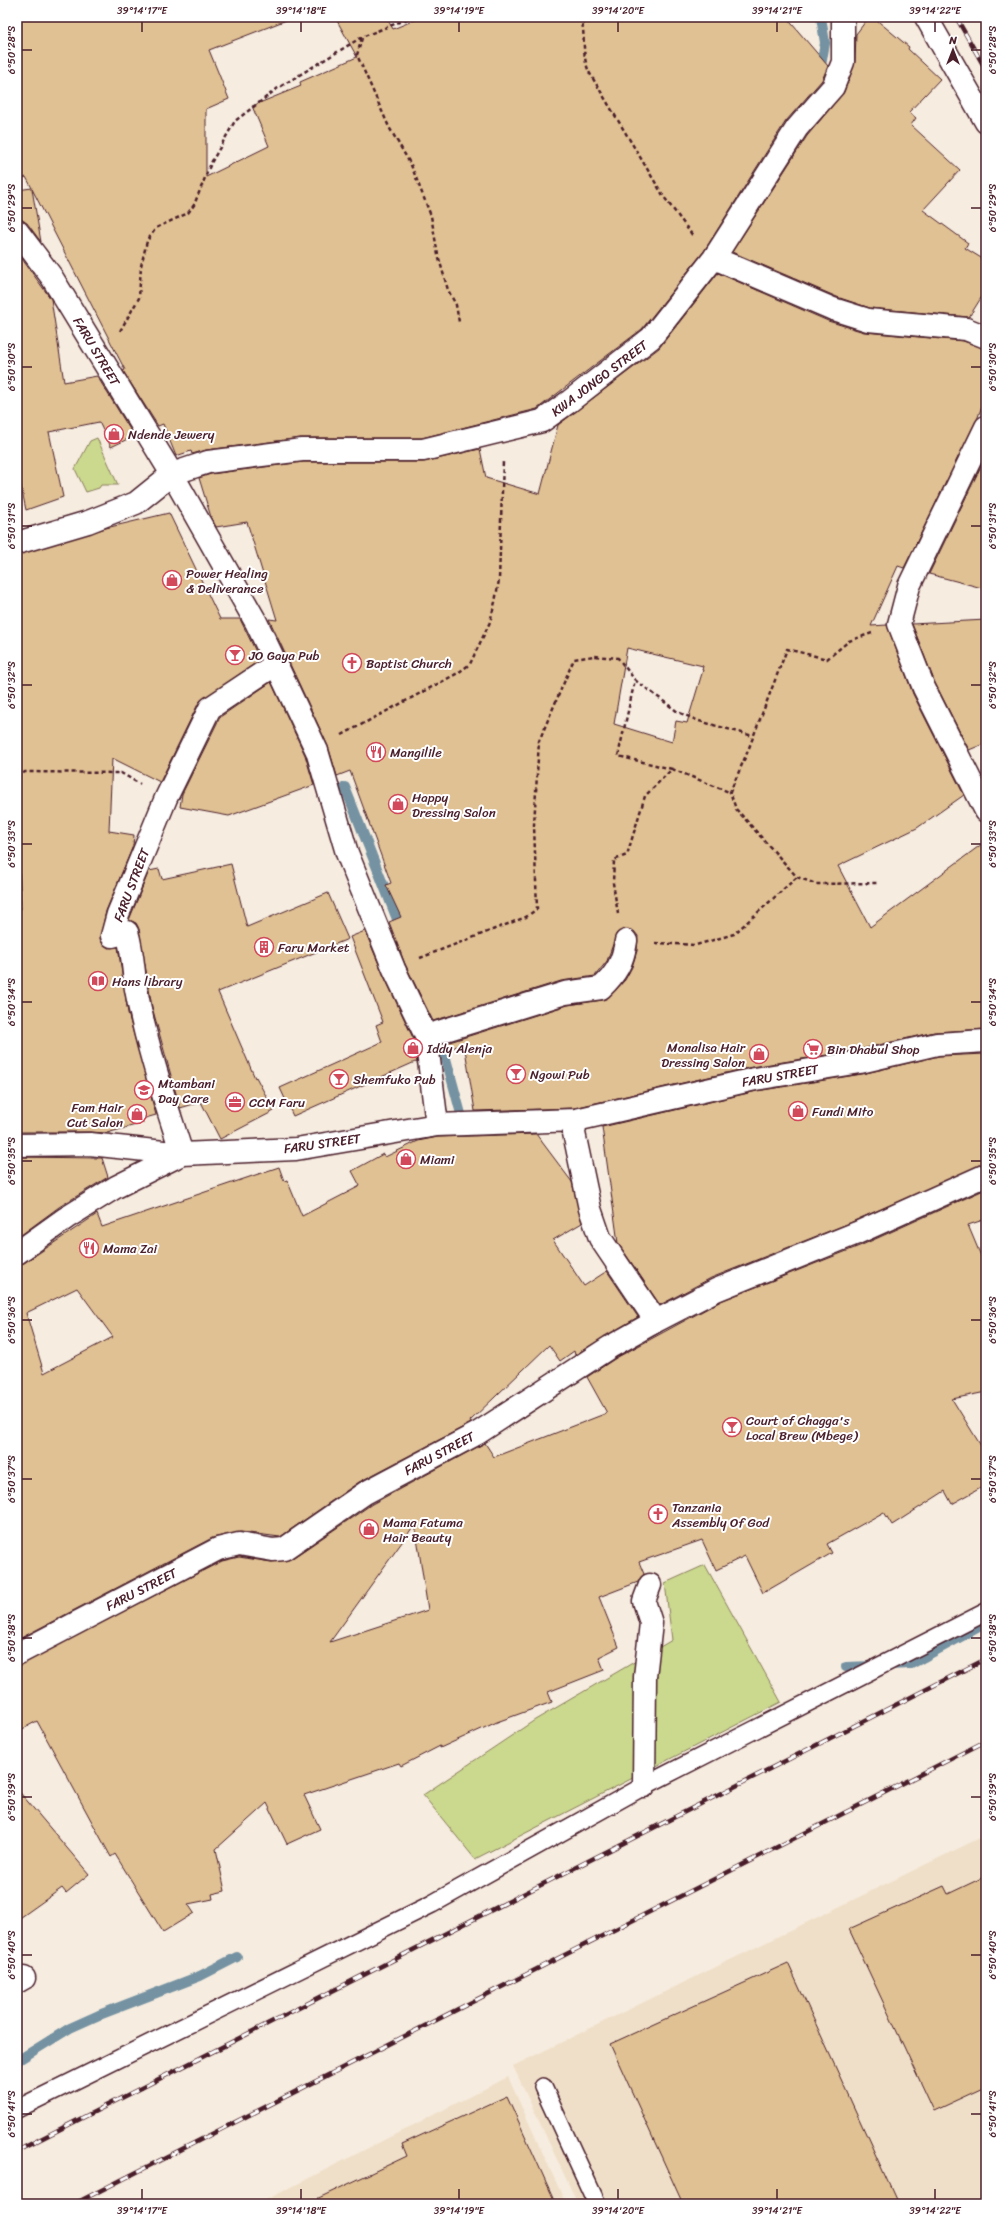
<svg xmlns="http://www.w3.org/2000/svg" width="1003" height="2221" font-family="Sriracha,sans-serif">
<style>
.built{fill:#efdfc8}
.green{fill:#cad98d;stroke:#8a7c5c}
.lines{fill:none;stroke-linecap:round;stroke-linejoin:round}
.stream{stroke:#7592a2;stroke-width:10}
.building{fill:#e0c193;stroke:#4a1f2b;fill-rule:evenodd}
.service-casing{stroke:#4a1f2b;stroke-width:20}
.minor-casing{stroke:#4a1f2b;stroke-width:25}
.path{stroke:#4a1f2b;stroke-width:2.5;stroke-dasharray:4 3;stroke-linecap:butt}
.service{stroke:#fff;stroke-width:17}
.minor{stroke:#fff;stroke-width:22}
.rail-casing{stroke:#4a1f2b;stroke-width:4.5}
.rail{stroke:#fff;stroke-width:3;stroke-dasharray:9;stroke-linecap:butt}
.ticks{fill:none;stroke:#4a1f2b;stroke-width:1.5}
.labels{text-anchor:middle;stroke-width:4;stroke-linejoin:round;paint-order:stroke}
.street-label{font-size:13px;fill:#4a1f2b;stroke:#fff}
.poi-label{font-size:13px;fill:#4a1f2b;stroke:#fff;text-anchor:start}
.neatline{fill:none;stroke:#4a1f2b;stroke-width:1.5}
.ticks-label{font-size:10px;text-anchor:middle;fill:#4a1f2b}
</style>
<rect width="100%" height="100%" fill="#f6ecdf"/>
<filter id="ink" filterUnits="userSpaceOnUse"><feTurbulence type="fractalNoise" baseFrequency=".025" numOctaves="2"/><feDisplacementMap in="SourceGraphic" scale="8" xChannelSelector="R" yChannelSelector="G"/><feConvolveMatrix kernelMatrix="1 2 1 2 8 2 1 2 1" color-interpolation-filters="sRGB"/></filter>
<g filter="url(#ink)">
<path class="built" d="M986,1835V2204H578L513,2066Z
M508,2077L566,2204H258Z"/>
<path class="green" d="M97,438L118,485H101L99,488L86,492L75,469L90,441Z
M705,1565L781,1702L475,1859L423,1795L535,1720L672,1640L665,1583Z"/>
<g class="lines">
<path class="stream" d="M820,71L825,43L821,17
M345,787L402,932
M432,1007L464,1125
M888,1665L911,1664L986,1623
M846,1667L872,1666
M17,2061L70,2028L99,2015L200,1976L237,1957"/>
</g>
<path class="building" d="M17,17H288L289,19L209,50L229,99L206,109V177L269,146L252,106L301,86L300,82L357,57L335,17H386L393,29L422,17H786L828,66L822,80L786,121L704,251L642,329L537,409L422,438H301L206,450L192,454L191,451L176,456L163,424L158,426L123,371L125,370L32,189L41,242L27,223L17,219V190L32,188L26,177L17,180Z
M869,17H873L909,47L908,49L940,79L909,112L916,118L911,125L960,170L923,210L968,243L965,248L986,261V290L969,317L870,308L837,297L732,252L807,136L844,92L855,62L856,34Z
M17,252L51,299L64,382L97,376L134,436L111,447L99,422L49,432L63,497L26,510L17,467Z
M718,273L828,321L864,332L963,341L986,349V394L978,417L904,568L898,566L871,626L887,625L913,694L964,795L917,828L838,866L870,927L986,841V1029L934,1032L858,1050L752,1067L574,1108L475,1111L464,1043L441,1053L440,1045L568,1005L603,1000L609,997L625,980L632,967L637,951L638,936L634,931L628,929L617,933L607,961L595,976L561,981L433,1021L405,964L389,922L401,917L386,885L391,883L350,771L337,776L328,746L269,619L277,620L247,522L216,527L211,517L199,478L211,474L303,462H423L480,449L486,478L540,494L558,425L659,348ZM627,648L703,666L702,670H703L687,723L676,721L672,742L614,724Z
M984,460H986V589L929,574Z
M169,513L220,619H240L260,660L199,702L160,782L112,758L109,831L134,835L133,846L106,911L100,939L103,944L108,948L118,947L128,1013L156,1115L142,1119L143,1123L107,1133L90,1132H17V909H21L17,821V555L106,528Z
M986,620V743L969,750L935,683L912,624Z
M271,682L305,755L314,785L229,816L180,807L182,794L220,717Z
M231,864L247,927L328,893L348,939L218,992L255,1078L256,1077L274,1111L220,1139L201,1102L180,1108L152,1007L139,929L136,923L129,920L149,871L159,869L162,879Z
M365,931L383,974L414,1040L417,1063L415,1062L293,1116L280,1088L382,1042L376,1025L383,1022L350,937Z
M986,1054V1163L852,1222L711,1278L660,1305L618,1243L602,1127L757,1091L862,1074L939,1056Z
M536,1134L572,1182L582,1223L553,1240L584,1286L607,1271L638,1317L575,1355L574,1351L560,1361L549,1345L470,1421L471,1423L359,1482L280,1537L241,1532L212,1538L17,1640V1265L24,1263L97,1214L102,1227L279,1167L284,1181L287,1180L302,1216L360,1186L352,1171L383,1154L385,1157L418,1141L438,1137ZM77,1288L113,1337L44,1373L26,1313Z
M17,1157L102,1158L108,1177L59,1207L17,1238Z
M986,1189V1219L968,1225L986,1268V1392L952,1399L986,1454V1485L952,1504L945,1491L892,1525L884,1512L827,1544L832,1553L763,1593L745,1556L716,1570L702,1540L639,1562L644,1574L638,1582L599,1597L619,1647L599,1657L604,1670L548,1692L552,1702L497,1722L440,1748V1746L401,1766L399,1763L304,1795L320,1829L287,1844L267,1803L216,1849L225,1891L212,1894L213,1899L188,1904L194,1913L163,1932L115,1854L111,1857L37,1721L17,1732V1666L222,1561L239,1557L271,1562L291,1559L372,1504L485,1443L494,1457L607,1413L587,1377L616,1358L721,1301L862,1245ZM415,1524L428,1610L330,1642Z
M17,1789L89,1874L66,1893L62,1888L17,1920Z
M986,1876V2087L934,2111L849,1929L944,1886L948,1894Z
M788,1963L898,2204H683L610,2044Z
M507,2096L556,2204H306L407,2156L402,2144Z"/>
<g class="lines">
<g class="service-casing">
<path id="service" d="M543,2087L597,2204
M17,2109L432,1904L644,1786L986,1612"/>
</g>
<g class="minor-casing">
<path id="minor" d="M926,17L986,122
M17,231L51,276L172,474L256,622L276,664L317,751L347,853L394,969L426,1036L437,1125
M714,258L833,309L868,320L966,329L986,337
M986,427L909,586L899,624L924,688L986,811
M17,543L88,522L136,503L172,474L208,462L302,450H423L542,421L570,401L651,338L714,258L797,128L833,87L843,62V17
M426,1036L565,993L601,988C616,974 623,962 626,941
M17,1145L90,1144L182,1154L296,1149L437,1125L576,1120L755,1079L860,1062L937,1044L986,1041
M17,1253L66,1218L116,1187L182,1154C165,1100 146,1045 136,989C133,969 133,952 127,932L112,936L118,914L166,798L210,708L276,664
M656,1321L716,1290L857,1233L986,1175
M17,1654L218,1549L239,1544L273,1550L284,1549L365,1493L478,1433L610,1347L656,1321L600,1238L590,1209L574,1133L576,1120
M644,1786L645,1677L651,1623L644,1601L650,1585
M17,1982L24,1978"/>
</g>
<path class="path" d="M581,17C586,37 581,53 589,72L664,197L693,236
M362,38L357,55L389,127L411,165L431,216L438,255L448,290L456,305L459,322
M120,331L139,298L141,266L147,241L156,228L188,213L194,205L211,163L235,121L278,88L362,37L412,17
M872,633L849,641L827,659L787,649L747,753L730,792L736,809L797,877L816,884L879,883
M342,735L458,673L470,664L490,622L495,602L499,580L503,461
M672,769L618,756L635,680L678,712L699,721L753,736
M17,777L25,772L121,773L140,784
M618,914L613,883L614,860L627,855L645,796L672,769L729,792
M655,943L696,945L734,934L797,877
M420,958L526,917L537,909L534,825L539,741L574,659L594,656L618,658L635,680"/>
<use href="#service" class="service"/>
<use href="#minor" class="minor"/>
<g class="rail-casing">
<path id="rail" d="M956,17L986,70
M17,2151L986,1659
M74,2204L986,1741"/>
</g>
<use href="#rail" class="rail"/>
</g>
</g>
<path class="ticks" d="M142,22V32M301,22V32M459,22V32M618,22V32M777,22V32M935,22V32M22,50H32M971,50H981M22,208H32M971,208H981M22,367H32M971,367H981M22,526H32M971,526H981M22,685H32M971,685H981M22,844H32M971,844H981M22,1002H32M971,1002H981M22,1161H32M971,1161H981M22,1320H32M971,1320H981M22,1479H32M971,1479H981M22,1638H32M971,1638H981M22,1797H32M971,1797H981M22,1955H32M971,1955H981M22,2114H32M971,2114H981M142,2189V2199M301,2189V2199M459,2189V2199M618,2189V2199M777,2189V2199M935,2189V2199"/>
<defs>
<g id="shop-ring" transform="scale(1)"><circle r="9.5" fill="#fff" stroke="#d1495b" stroke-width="1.5"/><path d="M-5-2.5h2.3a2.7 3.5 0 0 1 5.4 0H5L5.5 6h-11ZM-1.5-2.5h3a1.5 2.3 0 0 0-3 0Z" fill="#d1495b"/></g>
<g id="bar-ring" transform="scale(1)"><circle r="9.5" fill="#fff" stroke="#d1495b" stroke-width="1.5"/><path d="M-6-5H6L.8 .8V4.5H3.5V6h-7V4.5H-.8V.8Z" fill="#d1495b"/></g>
<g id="church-ring" transform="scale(1)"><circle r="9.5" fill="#fff" stroke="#d1495b" stroke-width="1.5"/><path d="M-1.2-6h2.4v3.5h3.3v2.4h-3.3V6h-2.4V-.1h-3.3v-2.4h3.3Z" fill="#d1495b"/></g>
<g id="restaurant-ring" transform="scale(1)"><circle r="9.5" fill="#fff" stroke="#d1495b" stroke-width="1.5"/><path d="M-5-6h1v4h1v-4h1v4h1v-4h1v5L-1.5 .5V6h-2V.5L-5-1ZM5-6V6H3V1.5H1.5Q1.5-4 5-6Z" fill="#d1495b"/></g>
<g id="building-ring" transform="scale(1)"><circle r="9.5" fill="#fff" stroke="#d1495b" stroke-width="1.5"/><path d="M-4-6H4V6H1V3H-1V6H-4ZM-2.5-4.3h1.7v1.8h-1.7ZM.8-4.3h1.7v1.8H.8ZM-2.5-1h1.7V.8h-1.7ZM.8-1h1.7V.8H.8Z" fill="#d1495b"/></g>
<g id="library-ring" transform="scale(1)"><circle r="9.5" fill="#fff" stroke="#d1495b" stroke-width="1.5"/><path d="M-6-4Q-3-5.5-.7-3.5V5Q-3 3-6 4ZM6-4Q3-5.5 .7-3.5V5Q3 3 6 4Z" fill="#d1495b"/></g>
<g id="supermarket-ring" transform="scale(1)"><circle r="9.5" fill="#fff" stroke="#d1495b" stroke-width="1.5"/><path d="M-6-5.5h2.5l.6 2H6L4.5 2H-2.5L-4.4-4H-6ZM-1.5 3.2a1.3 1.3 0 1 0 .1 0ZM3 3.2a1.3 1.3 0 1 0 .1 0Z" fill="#d1495b"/></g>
<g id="school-ring" transform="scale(1)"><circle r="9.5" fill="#fff" stroke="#d1495b" stroke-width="1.5"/><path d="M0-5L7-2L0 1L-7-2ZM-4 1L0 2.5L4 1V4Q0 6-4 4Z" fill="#d1495b"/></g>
<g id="office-ring" transform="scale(1)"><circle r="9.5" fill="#fff" stroke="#d1495b" stroke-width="1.5"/><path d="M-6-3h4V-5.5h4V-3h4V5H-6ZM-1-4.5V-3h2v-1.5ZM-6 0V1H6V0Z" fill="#d1495b"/></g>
</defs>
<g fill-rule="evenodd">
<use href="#shop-ring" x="114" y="434"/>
<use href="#shop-ring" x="172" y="580"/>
<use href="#bar-ring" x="235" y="655"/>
<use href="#church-ring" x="352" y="663"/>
<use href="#restaurant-ring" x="376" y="752"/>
<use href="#shop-ring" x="398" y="804"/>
<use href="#building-ring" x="264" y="947"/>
<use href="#library-ring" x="98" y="981"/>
<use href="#shop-ring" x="413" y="1048"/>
<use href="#supermarket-ring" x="813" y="1049"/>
<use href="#shop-ring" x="759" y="1054"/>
<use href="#bar-ring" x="516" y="1074"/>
<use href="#bar-ring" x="339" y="1079"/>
<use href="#school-ring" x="144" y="1090"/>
<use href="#office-ring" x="235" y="1102"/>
<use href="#shop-ring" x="798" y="1111"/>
<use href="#shop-ring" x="137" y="1114"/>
<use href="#shop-ring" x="406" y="1159"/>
<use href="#restaurant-ring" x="89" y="1248"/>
<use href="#bar-ring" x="732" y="1427"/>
<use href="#church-ring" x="658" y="1514"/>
<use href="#shop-ring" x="369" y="1529"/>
</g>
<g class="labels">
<g class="street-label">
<text transform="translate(97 351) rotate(59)" y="5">FARU STREET</text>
<text transform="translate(599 378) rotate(-37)" y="5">KWA JONGO STREET</text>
<text transform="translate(131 885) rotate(-69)" y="5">FARU STREET</text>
<text transform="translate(780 1075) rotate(-10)" y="5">FARU STREET</text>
<text transform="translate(322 1143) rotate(-8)" y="5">FARU STREET</text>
<text transform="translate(439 1453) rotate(-28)" y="5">FARU STREET</text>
<text transform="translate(141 1589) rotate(-27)" y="5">FARU STREET</text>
</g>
<g class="poi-label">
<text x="128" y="439">Ndende Jewery</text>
<text x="186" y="578">Power Healing<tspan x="186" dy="15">&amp; Deliverance</tspan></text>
<text x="249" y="660">JO Gaya Pub</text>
<text x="366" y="668">Baptist Church</text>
<text x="390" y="757">Mangilile</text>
<text x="412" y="802">Happy<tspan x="412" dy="15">Dressing Salon</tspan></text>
<text x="278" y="952">Faru Market</text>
<text x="112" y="986">Hans library</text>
<text x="745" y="1052" text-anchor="end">Monalisa Hair<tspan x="745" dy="15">Dressing Salon</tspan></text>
<text x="427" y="1053">Iddy Alenja</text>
<text x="827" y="1054">Bin Dhabul Shop</text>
<text x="530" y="1079">Ngowi Pub</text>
<text x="353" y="1084">Shemfuko Pub</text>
<text x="158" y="1088">Mtambani<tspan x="158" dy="15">Day Care</tspan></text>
<text x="249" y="1107">CCM Faru</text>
<text x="123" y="1112" text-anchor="end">Fam Hair<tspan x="123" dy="15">Cut Salon</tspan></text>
<text x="812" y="1116">Fundi Mito</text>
<text x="420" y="1164">Miami</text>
<text x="103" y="1253">Mama Zai</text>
<text x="746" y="1425">Court of Chagga's<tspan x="746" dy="15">Local Brew (Mbege)</tspan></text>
<text x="672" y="1512">Tanzania<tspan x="672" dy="15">Assembly Of God</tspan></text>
<text x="383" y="1527">Mama Fatuma<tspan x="383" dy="15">Hair Beauty</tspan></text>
</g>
</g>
<rect width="1003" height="2221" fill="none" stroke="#fff" stroke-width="44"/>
<g transform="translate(953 50)" stroke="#ffffff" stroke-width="3" paint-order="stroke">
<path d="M0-3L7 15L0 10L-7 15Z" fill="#4a1f2b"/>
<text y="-6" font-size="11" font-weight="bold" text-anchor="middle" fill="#4a1f2b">N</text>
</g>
<rect x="22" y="22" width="959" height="2177" class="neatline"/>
<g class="ticks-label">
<text x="142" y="14">39°14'17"E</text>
<text x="301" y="14">39°14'18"E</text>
<text x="459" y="14">39°14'19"E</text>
<text x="618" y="14">39°14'20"E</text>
<text x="777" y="14">39°14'21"E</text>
<text x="935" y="14">39°14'22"E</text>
<text transform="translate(11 50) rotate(-90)" y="4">6°50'28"S</text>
<text transform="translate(992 50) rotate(-90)" y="4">6°50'28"S</text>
<text transform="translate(11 208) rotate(-90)" y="4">6°50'29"S</text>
<text transform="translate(992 208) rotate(-90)" y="4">6°50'29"S</text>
<text transform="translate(11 367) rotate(-90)" y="4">6°50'30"S</text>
<text transform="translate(992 367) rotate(-90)" y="4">6°50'30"S</text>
<text transform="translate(11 526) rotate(-90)" y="4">6°50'31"S</text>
<text transform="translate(992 526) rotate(-90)" y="4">6°50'31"S</text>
<text transform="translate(11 685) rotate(-90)" y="4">6°50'32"S</text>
<text transform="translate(992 685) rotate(-90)" y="4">6°50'32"S</text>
<text transform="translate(11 844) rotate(-90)" y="4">6°50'33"S</text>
<text transform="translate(992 844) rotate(-90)" y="4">6°50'33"S</text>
<text transform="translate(11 1002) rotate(-90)" y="4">6°50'34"S</text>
<text transform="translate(992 1002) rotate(-90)" y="4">6°50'34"S</text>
<text transform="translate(11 1161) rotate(-90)" y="4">6°50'35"S</text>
<text transform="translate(992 1161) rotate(-90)" y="4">6°50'35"S</text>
<text transform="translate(11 1320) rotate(-90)" y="4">6°50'36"S</text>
<text transform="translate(992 1320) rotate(-90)" y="4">6°50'36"S</text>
<text transform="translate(11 1479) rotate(-90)" y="4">6°50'37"S</text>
<text transform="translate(992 1479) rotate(-90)" y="4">6°50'37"S</text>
<text transform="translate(11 1638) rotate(-90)" y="4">6°50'38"S</text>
<text transform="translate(992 1638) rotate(-90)" y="4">6°50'38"S</text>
<text transform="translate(11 1797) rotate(-90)" y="4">6°50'39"S</text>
<text transform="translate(992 1797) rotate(-90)" y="4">6°50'39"S</text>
<text transform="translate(11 1955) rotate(-90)" y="4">6°50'40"S</text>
<text transform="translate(992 1955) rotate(-90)" y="4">6°50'40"S</text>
<text transform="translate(11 2114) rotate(-90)" y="4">6°50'41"S</text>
<text transform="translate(992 2114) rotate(-90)" y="4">6°50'41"S</text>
<text x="142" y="2214">39°14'17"E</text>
<text x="301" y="2214">39°14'18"E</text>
<text x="459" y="2214">39°14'19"E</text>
<text x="618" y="2214">39°14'20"E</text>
<text x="777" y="2214">39°14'21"E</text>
<text x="935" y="2214">39°14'22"E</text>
</g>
</svg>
